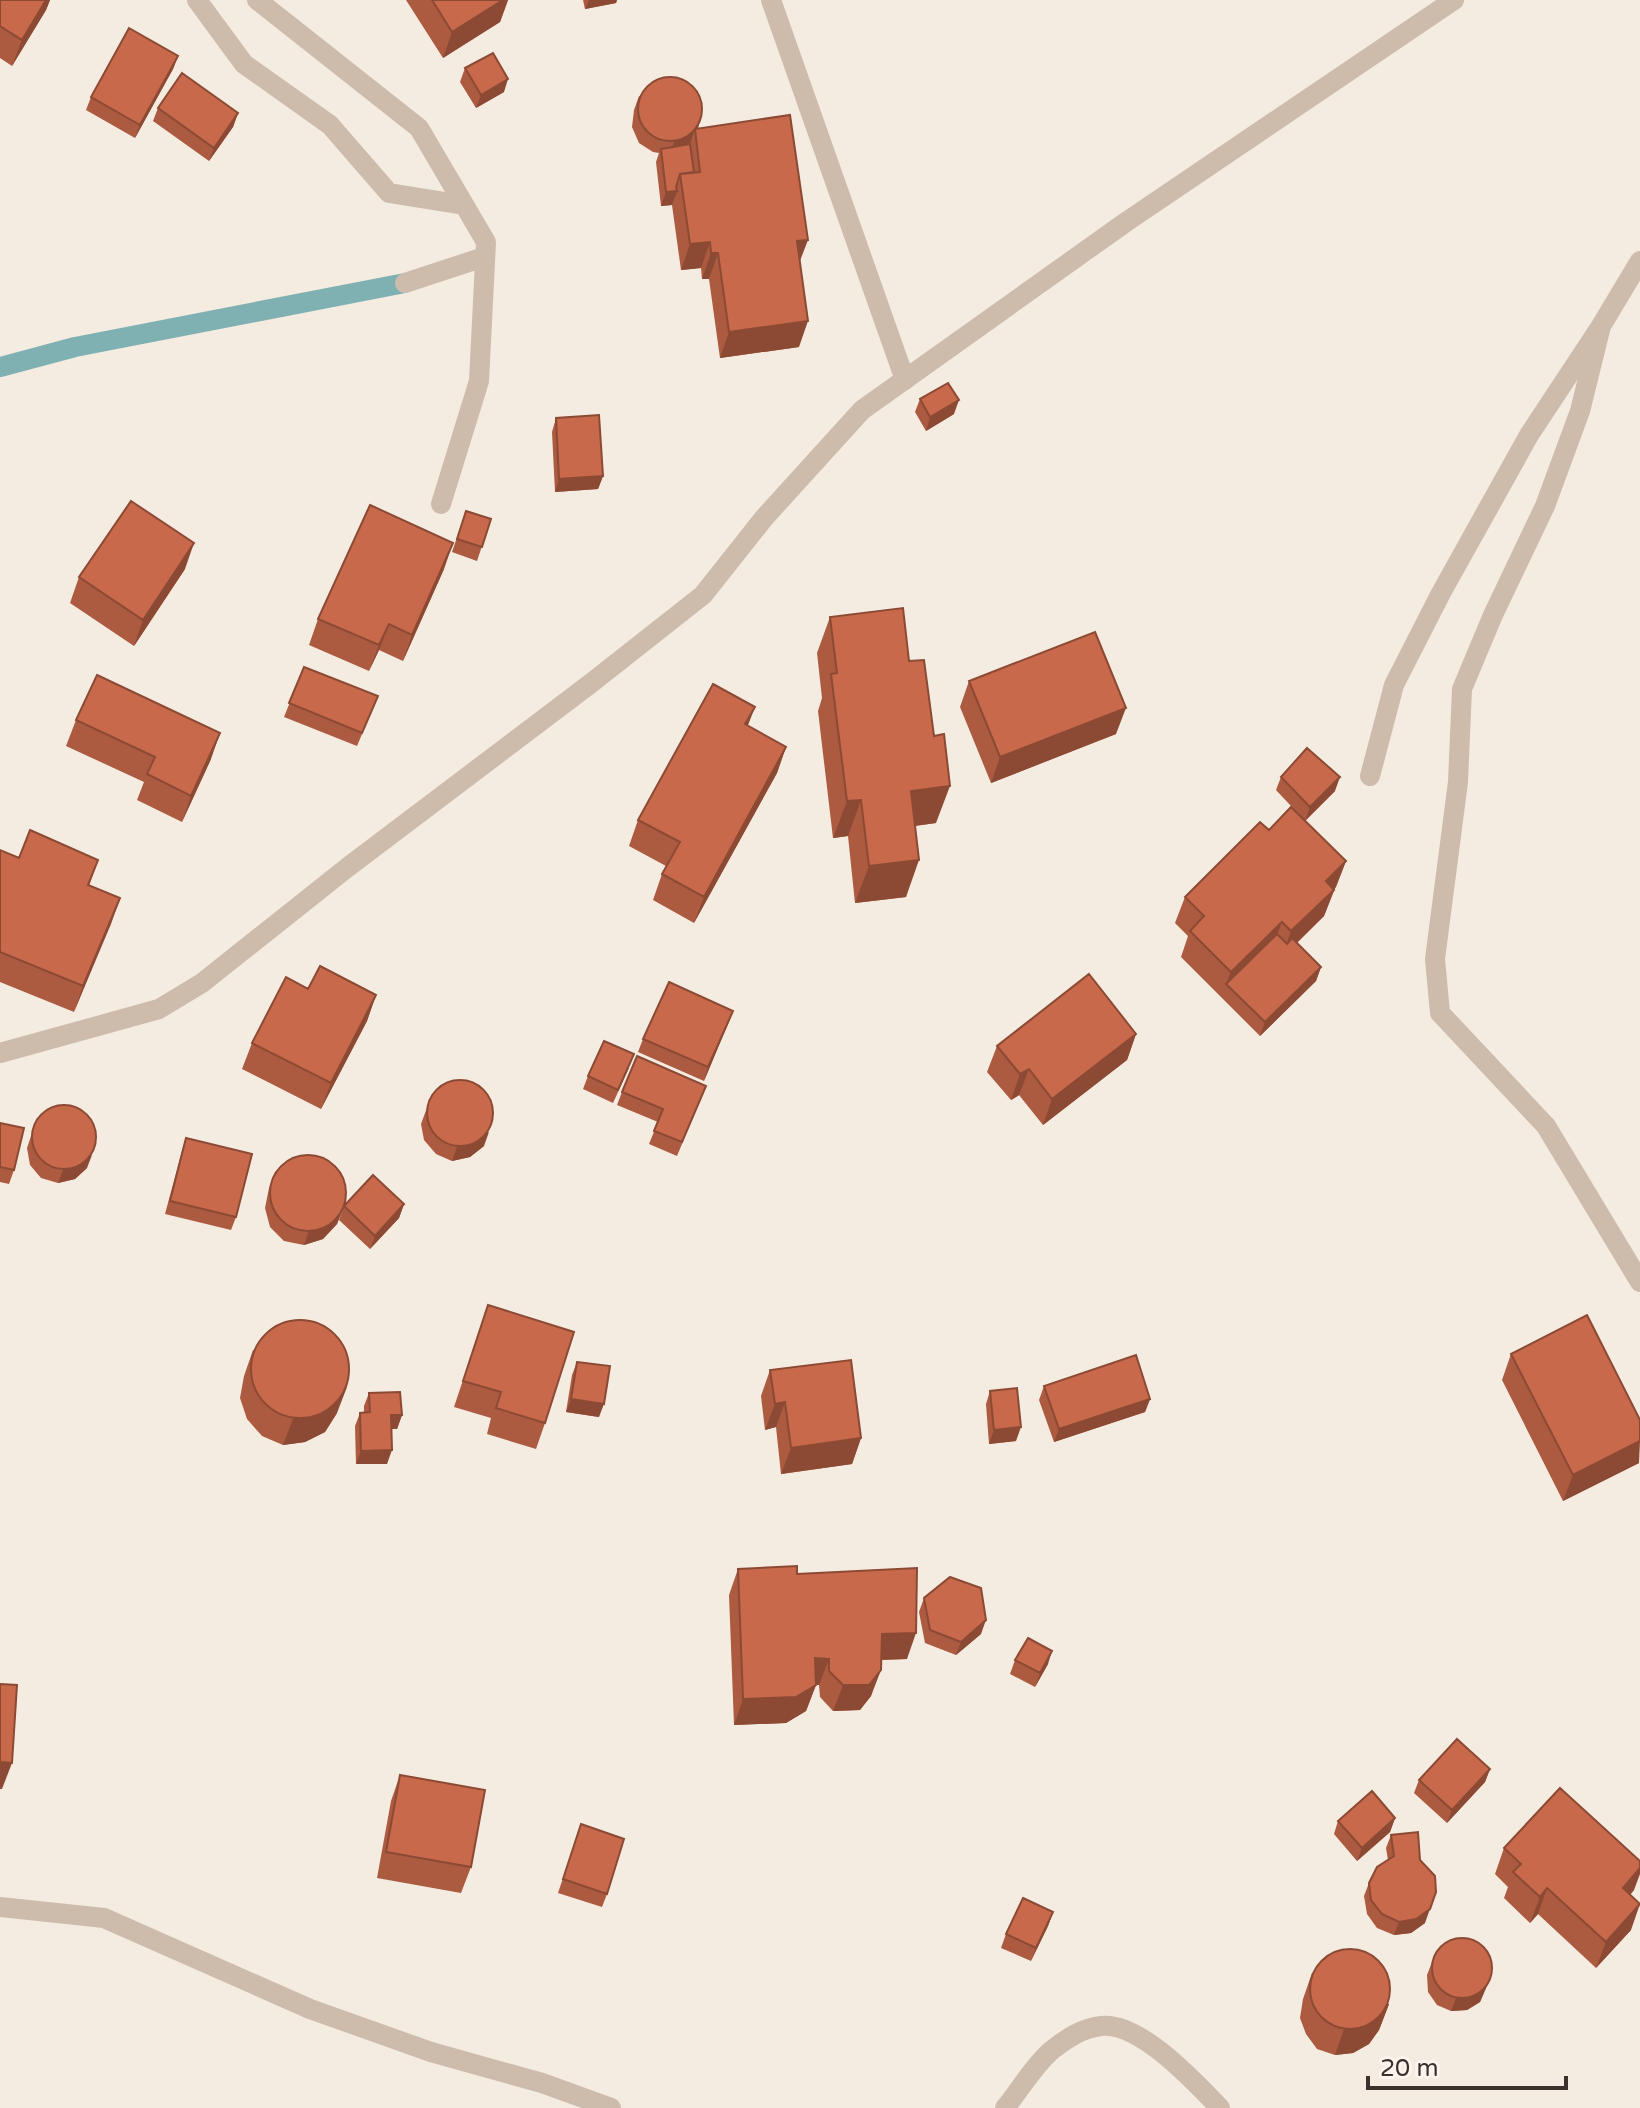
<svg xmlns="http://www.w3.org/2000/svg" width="1640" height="2108" font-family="'Varela Round',sans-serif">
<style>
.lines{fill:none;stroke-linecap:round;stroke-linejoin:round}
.stream{stroke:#7fb0b2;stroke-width:20}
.service{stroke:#cdbbac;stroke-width:20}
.minor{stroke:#cdbbac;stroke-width:20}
.wall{fill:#ac5a40}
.shaded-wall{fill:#8c4a34}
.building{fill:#c8694b;stroke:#8c4a34;stroke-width:2}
</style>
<rect width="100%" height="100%" fill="#f4ebe1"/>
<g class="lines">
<path class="stream" d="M0,367L75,347L405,283"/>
<path class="service" d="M771,0L905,380
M1370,776L1394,685L1441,593L1529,435L1599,329"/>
<path class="minor" d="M197,0L244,64L330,125L389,193L464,205
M257,0L419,128L486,242L479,381L441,504
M1640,261L1601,326L1580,411L1545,506L1493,615L1462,689L1458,782L1435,959L1440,1013L1546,1126L1640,1282
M405,283L484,257
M0,1053L159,1009L202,983L348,867L590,684L703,595L764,518L862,410L1126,222L1454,0
M0,1907L104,1918L310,2009L431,2052L542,2083L611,2108
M1005,2108C1020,2090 1034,2065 1052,2050C1066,2039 1082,2028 1101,2026C1139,2021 1195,2082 1220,2108"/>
</g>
<path class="wall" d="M0,0H50L46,10L12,66L0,58Z
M406,0H508L500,22L443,58Z
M583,0H617L616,3L585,9Z
M178,56L173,69L135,138L86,110L91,97Z
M465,68L504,92L476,108L460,82Z
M639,96L700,120L698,129L800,261L799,347L720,358L709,279H702L701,268L681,270L672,205L661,206L656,162L659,153L653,152L639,143L632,127L634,110Z
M158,108L238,113L233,127L209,161L153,121Z
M920,399L954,414L926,431L915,412Z
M556,418L603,476L598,489L555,492L552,432Z
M466,511L491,519L477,561L452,552Z
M185,569L134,646L70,603L79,577Z
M444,569L403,661L379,650L369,671L309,645L318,619Z
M830,617L909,661L936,823L915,826L906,897L855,903L848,836L833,838L818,711L822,698L817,653Z
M304,667L378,696L357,746L284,717Z
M969,681L1116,734L991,783L960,707Z
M76,720L211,759L182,822L137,800L144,782L66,746Z
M748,726L786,747L777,773L694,923L653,900L662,874L666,866L629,846L638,820Z
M1281,777L1335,791L1305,821L1276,790Z
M1269,830L1346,861L1324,916L1297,943L1321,967L1316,981L1260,1036L1181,957L1188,936L1175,923L1185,897Z
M0,850L19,858L98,860L89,886L120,898L74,1012L0,982Z
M308,989L376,995L367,1021L321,1109L242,1069L252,1043Z
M733,1011L704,1081L638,1052L643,1039Z
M1136,1034L1127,1060L1043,1125L1019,1095L1011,1100L987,1072L997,1046Z
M629,1068L613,1103L583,1089L588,1076Z
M706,1086L677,1156L649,1144L658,1122L617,1105L622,1092Z
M432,1094L484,1146L470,1157L452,1161L436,1154L424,1140L421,1124Z
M37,1118L87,1168L75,1179L58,1183L41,1178L30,1165L27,1148Z
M0,1123L14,1170L9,1184L0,1182Z
M186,1138L236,1217L231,1230L165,1214L182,1151Z
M274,1175L342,1211L337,1224L323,1239L304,1245L284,1241L270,1227L265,1208L269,1188Z
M404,1204L399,1218L370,1249L339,1220L344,1206Z
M488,1305L545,1423L536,1449L487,1434L491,1418L454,1407Z
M253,1350L337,1413L325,1432L305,1442L283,1445L262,1436L247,1419L240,1398L244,1376Z
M1511,1354L1639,1463L1563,1501L1502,1380Z
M577,1362L599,1417L566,1412L572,1375Z
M770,1370L861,1438L852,1464L781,1474L776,1427L765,1430L761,1396Z
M1044,1386L1150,1399L1145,1412L1054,1442L1039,1400Z
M990,1391L1016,1441L989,1444L986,1404Z
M369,1393L402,1415L397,1429H391L387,1464H356L355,1426L360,1413L364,1412V1406Z
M738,1569L797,1574L907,1659L881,1660L871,1696L860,1710L833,1711L820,1697L819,1685H816L806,1711L786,1723L734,1725L729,1595Z
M924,1598L981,1634L956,1655L925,1643L919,1612Z
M1015,1660L1048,1664L1035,1687L1010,1674Z
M1490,1769L1485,1782L1447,1823L1414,1793L1419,1780Z
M400,1775L471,1867L461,1893L377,1878L391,1801Z
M1395,1818L1390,1832L1357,1861L1334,1834L1338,1821Z
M581,1824L607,1894L602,1907L558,1893Z
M1391,1835L1425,1923L1411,1933L1394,1935L1377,1928L1367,1914L1364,1896L1369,1883L1388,1860L1386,1848Z
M1504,1848L1634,1890L1630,1895L1631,1930L1596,1968L1538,1914L1530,1923L1504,1898L1508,1887L1495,1874Z
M1053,1912L1048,1926L1031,1961L1001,1948L1006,1934Z
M1432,1962L1492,1974L1480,2002L1467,2010L1451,2011L1437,2005L1428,1992L1427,1975Z
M1312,1973L1389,2004L1379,2030L1369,2044L1353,2053L1335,2055L1317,2049L1306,2034L1300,2018L1303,1999Z"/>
<path class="shaded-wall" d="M46,0H50L46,10L12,66L22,40Z
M503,0H508L500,22L443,58L452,32Z
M589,0H617L616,3L585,9Z
M178,56L173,69L135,138L140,125Z
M508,79L504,92L476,108L481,95Z
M238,113L233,127L209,161L214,148Z
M700,120L696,134L695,129L691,141L685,148L669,155L674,142Z
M677,191L672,205L661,206L666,192Z
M808,240L798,266L797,241Z
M710,242L701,268L681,270L690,244Z
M711,253H718L709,279H702Z
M808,321L799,347L720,358L729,332Z
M959,400L954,414L926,431L930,417Z
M603,476L598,489L555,492L559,479Z
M194,543L185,569L134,646L143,620Z
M453,543L444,569L403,661L412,635Z
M389,624L379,650L369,671L379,645Z
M755,707L745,733V724Z
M1126,708L1116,734L991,783L1000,757Z
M220,733L211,759L182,822L191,796Z
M786,747L777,773L694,923L704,897Z
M1340,777L1335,791L1305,821L1310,807Z
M950,786L936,823L898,828L911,791Z
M861,800L848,836L833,838L847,801Z
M919,860L906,897L855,903L869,866Z
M1346,861L1336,887L1327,897L1334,890L1324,916L1282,957L1291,931L1326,881Z
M120,898L111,924L74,1012L83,986Z
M1282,922L1272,948L1226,984L1231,972Z
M1321,967L1316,981L1260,1036L1265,1022Z
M376,995L367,1021L321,1109L331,1083Z
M733,1011L728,1024L704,1081L708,1067Z
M1136,1034L1127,1060L1043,1125L1052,1099Z
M1029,1069L1019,1095L1011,1100L1020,1074Z
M489,1132L484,1146L470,1157L452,1161L457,1147Z
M92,1155L87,1168L75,1179L58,1183L63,1170Z
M404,1204L399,1218L370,1249L375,1236Z
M342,1211L337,1224L323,1239L304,1245L309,1231Z
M347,1387L337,1413L325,1432L305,1442L283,1445L293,1419Z
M571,1399L604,1404L599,1417L566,1412Z
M1150,1399L1145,1412L1054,1442L1059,1429Z
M785,1402L776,1427L765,1430L775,1404Z
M391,1415H402L397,1429H386Z
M1021,1427L1016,1441L989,1444L994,1430Z
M861,1438L852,1464L781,1474L791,1448Z
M1640,1441L1639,1463L1563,1501L1573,1475Z
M392,1450L387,1464H356L361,1451Z
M986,1620L981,1634L956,1655L961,1642Z
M916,1633L907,1659L872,1660L882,1634Z
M1052,1651L1048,1664L1035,1687L1040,1673Z
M815,1658L829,1659L819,1685L806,1684Z
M881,1670L871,1696L860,1710L833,1711L843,1685Z
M816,1685L806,1711L786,1723L734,1725L743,1699Z
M0,1762L12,1763L2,1789H0Z
M1490,1769L1485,1782L1447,1823L1452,1810Z
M1395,1818L1390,1832L1357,1861L1362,1848Z
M1640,1868V1874L1634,1890L1613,1914L1623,1888Z
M1547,1888L1538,1914L1530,1923L1540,1897Z
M1436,1892L1425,1923L1411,1933L1394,1935L1399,1922Z
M1640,1904L1631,1930L1596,1968L1606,1942Z
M1053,1912L1048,1926L1031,1961L1036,1948Z
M1492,1974L1480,2002L1467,2010L1451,2011L1456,1998Z
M1389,2004L1379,2030L1369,2044L1353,2053L1335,2055L1344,2029Z"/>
<path class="building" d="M0,0H46L22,40L0,26Z
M432,0H503L452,32Z
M129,28L178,56L140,125L91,97Z
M493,53L508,79L481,95L465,68Z
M182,73L238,113L214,148L158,108Z
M638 109a32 32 0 1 1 64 0a32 32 0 1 1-64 0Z
M790,115L808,240L797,241L808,321L729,332L718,253H711L710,242L690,244L680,174L700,172L695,129Z
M690,144L694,172L680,174L676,187L677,191L666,192L661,149Z
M948,383L959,400L930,417L920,399Z
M599,415L603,476L559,479L556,418Z
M131,501L194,543L143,620L79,577Z
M370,505L453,543L412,635L389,624L379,645L318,619Z
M466,511L491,519L482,547L457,539Z
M903,608L909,661L924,660L934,736L944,734L950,786L911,791L919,860L869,866L861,800L847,801L831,674L837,673L830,617Z
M1095,632L1126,708L1000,757L969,681Z
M304,667L378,696L362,733L289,703Z
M97,675L220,733L191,796L147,774L155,757L76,720Z
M713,684L755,707L745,724L786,747L704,897L662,874L680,842L638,820Z
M1307,748L1340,777L1310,807L1281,777Z
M1291,807L1346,861L1326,881L1334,890L1291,931L1282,922L1231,972L1190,931L1204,916L1185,897L1260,822L1269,830Z
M30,830L98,860L88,885L120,898L83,986L0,952V850L19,858Z
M1277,934L1287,944L1292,938L1321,967L1265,1022L1226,984Z
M320,966L376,995L331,1083L252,1043L286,977L308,989Z
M1089,974L1136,1034L1052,1099L1029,1069L1020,1074L997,1046Z
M669,982L733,1011L708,1067L643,1039Z
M604,1041L634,1054L618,1090L588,1076Z
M637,1056L706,1086L682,1142L654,1131L663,1109L622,1092Z
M427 1113a33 33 0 1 1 66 0a33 33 0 1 1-66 0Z
M32 1137a32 32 0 1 1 64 0a32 32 0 1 1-64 0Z
M0,1123L24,1128L14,1170L0,1167Z
M186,1138L252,1154L236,1217L170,1201Z
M270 1193a38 38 0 1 1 76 0a38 38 0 1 1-76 0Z
M373,1175L404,1204L375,1236L344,1206Z
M488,1305L574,1332L545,1423L496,1408L501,1392L463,1381Z
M1587,1315L1640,1420V1441L1573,1475L1511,1354Z
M251 1369a49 49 0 1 1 98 0a49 49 0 1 1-98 0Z
M1136,1355L1150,1399L1059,1429L1044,1386Z
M851,1360L861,1438L791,1448L785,1402L775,1404L770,1370Z
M577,1362L610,1366L604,1404L571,1399Z
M1017,1388L1021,1427L994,1430L990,1391Z
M400,1392L402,1415H391L392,1450L361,1451L360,1413L370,1412L369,1393Z
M797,1566V1574L917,1568L916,1633L882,1634L881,1670L869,1685H843L829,1671V1659L815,1658L816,1685L796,1697L743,1699L738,1569Z
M950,1577L981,1588L986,1620L961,1642L930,1630L924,1598Z
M1028,1638L1052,1651L1040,1673L1015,1660Z
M0,1684L17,1685L12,1763L0,1762Z
M1457,1739L1490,1769L1452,1810L1419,1780Z
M400,1775L485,1790L471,1867L386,1852Z
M1560,1788L1640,1861V1868L1623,1888L1640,1904L1606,1942L1547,1888L1540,1897L1513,1872L1521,1864L1504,1848Z
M1372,1791L1395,1818L1362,1848L1338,1821Z
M581,1824L624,1839L607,1894L563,1879Z
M1418,1832L1420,1860L1435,1876L1436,1892L1430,1909L1416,1919L1399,1922L1382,1914L1371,1900L1369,1883L1377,1867L1394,1856L1391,1835Z
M1023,1898L1053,1912L1036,1948L1006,1934Z
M1432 1968a30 30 0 1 1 60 0a30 30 0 1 1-60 0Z
M1310 1989a40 40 0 1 1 80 0a40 40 0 1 1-80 0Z"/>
<path d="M1368 2076v12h198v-12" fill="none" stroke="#3b302b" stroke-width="4"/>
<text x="1380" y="2076" font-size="24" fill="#3b302b" stroke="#fbf5ee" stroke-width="6" paint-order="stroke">20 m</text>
</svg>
